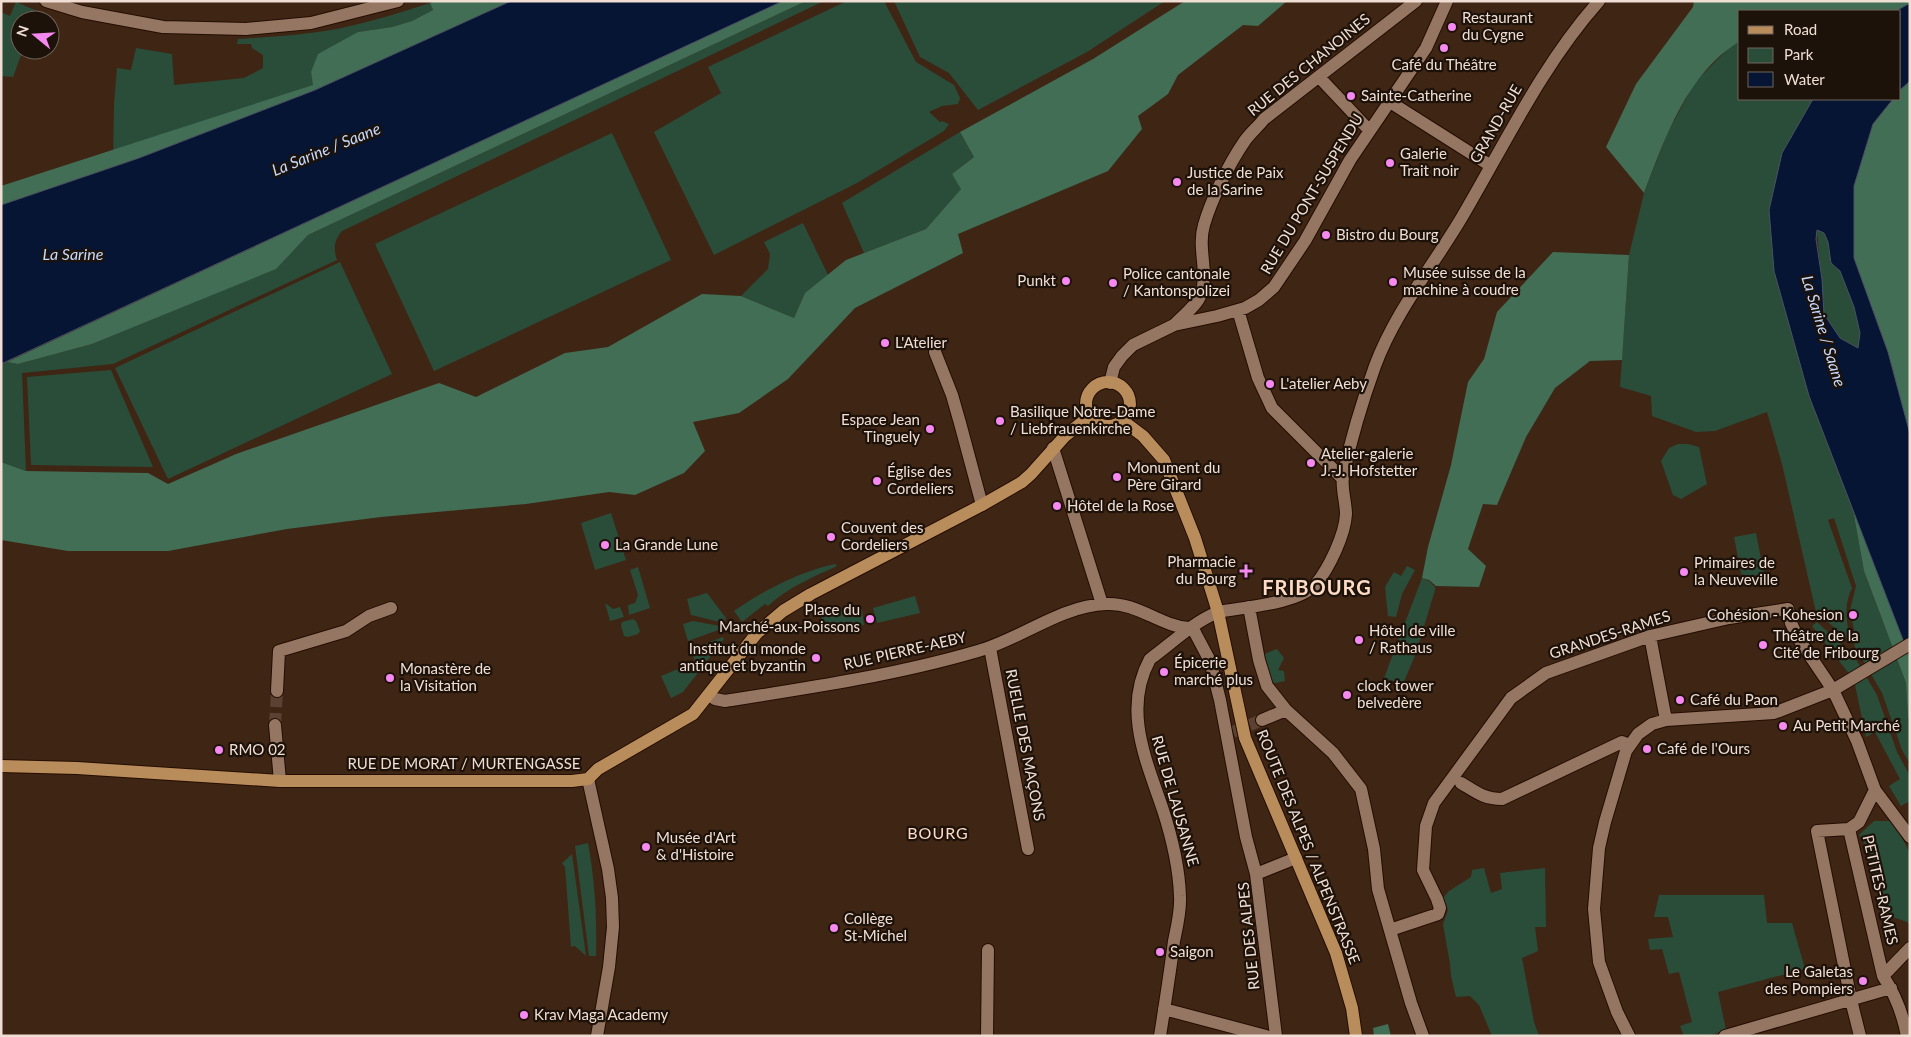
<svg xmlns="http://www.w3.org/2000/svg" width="1911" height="1037" font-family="Lato,sans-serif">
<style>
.green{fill:#2a4d3a}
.forest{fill:#416e55}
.water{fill:#051533;stroke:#4c5163;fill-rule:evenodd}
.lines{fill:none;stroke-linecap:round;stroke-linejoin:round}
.minor-tunnel{stroke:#5a4131;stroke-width:12;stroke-dasharray:12 6;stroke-linecap:butt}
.minor-casing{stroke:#250d00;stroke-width:14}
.major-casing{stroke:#250d00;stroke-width:14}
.minor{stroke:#947663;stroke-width:12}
.major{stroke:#b98c5c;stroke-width:12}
.poi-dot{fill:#f589ef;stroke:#1d120a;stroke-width:2}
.labels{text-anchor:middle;stroke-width:4.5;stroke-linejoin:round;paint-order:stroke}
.poi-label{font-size:15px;fill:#f0ded4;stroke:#1d120a;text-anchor:start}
.street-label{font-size:15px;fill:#f0ded4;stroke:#1d120a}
.water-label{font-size:16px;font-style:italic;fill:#c3d9fe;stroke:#1d120a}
.neighbourhood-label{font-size:16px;letter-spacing:1px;fill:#fddbc5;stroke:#1d120a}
.district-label{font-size:20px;font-weight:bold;letter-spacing:1px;fill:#fddbc5;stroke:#1d120a}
</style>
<rect width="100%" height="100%" fill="#3f2514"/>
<path class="green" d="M806,1H824L342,231C334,241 333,248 337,260L113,364L22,373L26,471L1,462V364L7,362L18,364L92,344L275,269L308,235Z
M847,1H884L916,62L954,85L960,98L958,104L942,106L929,112L940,122L942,121L949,124L944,131L857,183L714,255L654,132L721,93L708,67Z
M894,1H1165L1087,52L978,110L949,73L920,57Z
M16,2L37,11L34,20H20V50H23L13,77L1,76V12L10,16Z
M430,3L433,10L412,21L392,27L358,32L311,72L315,90L113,167L114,104L117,68L131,70L136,48L172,54L174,85L244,78L263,68V55L252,48L251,44H237L238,39C271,37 304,35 337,29C369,22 400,13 430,3Z
M1740,41V99H1813L1782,153L1809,396L1853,510L1864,571L1906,683L1908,718L1910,720V764L1902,750L1882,693L1854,645L1856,640L1850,610L1856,586L1834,518L1828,520L1852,588C1843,607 1847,620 1850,641L1816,612L1782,464L1767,412L1715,431L1696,432L1652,416L1651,396L1620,387L1629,255L1644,193L1667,134L1695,82L1730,47Z
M960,132L974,157L952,174L962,188L926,229L864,253L842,203Z
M612,133L671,260L434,371L375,244Z
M803,223L828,275L805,293L794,318L741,296L768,269L770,254L764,242Z
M1817,230L1824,233L1828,242L1831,263L1840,271L1854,307L1860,333L1858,348L1840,338L1824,314Z
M340,262L392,374L168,479L115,368Z
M111,370L153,467L31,465L27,377Z
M1678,444H1688L1699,447L1707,484L1681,499L1673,495L1661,461L1669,448Z
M611,513L626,560L595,570L581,523Z
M1756,533L1765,579L1743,583L1734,537Z
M835,564L837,566C813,577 787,588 768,606L765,604L742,622L734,611C764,590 799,572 835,564Z
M1407,566L1415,570L1402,594L1396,617L1388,616L1385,587L1394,572L1401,576Z
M638,567L650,608L629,615L628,605L635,603L638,595L630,570Z
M1422,578L1429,581L1435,587V590L1416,653L1403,684L1384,678Z
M707,593L726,618L724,623L691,615L687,599Z
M915,596L920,613L877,623L873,608Z
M605,603L613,609L620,607L624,617L610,621Z
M844,609H862L864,625H844L843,627L824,631L821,614Z
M633,619L636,621L640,631L638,634L628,637L624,636L621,626L622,622Z
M693,621L720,626L721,629L688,641L683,624Z
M1817,622L1854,656L1877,695L1897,752L1910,776V801L1901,806L1889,786L1900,779L1875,732L1866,737L1854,680L1812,626Z
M723,637L724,639L683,692L671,698L661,676L695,662L691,649Z
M1277,649L1284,658L1278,670L1284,671L1285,681L1275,683L1270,681L1262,655Z
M1874,821H1893L1910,853V926L1907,922L1890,916L1871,854L1859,835Z
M588,843C595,882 597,916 596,956H589L575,846Z
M572,854L586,956L575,946L571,947L565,867L562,863Z
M1484,868L1491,893L1502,889L1500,873L1545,868L1546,927H1535L1538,951L1522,958L1534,1022L1539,1036H1492L1479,1005L1470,996L1456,997L1451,976L1450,964L1443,924L1448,910L1443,898L1449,891L1471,877L1472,870Z
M1659,895H1764L1767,923H1792L1805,969L1718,992L1726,1030L1708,1036H1684L1680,1026L1692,1022L1679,972L1669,974L1662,949L1650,950L1648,939L1673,937L1668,917H1654Z"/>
<path class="forest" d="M435,1H511L315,90L139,158L1,205V186L313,85L311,72L318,54L358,32L392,27L412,21L433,10L430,3Z
M783,1H806L308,235L276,269L92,344L18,364L7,362Z
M1185,1H1287L1258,26L1243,25L1178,75L1168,94L1138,116L1142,129L1108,171L958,234L963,253L855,308L788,379L739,413L693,422L705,451L684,473L635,495L609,492L526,504L381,517L287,529L168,551H68L1,540V462L26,471L148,473L168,484L236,454L439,383L476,397L565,353L608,347L702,294L741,296L794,318L805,293L846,260L926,229L961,189L952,174L974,157L960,132L1093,59Z
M1694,1H1910V3L1896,11H1740V41C1687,73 1665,138 1644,193L1606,147L1636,84L1693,7Z
M1910,81V434L1888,352L1854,258V186L1873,124L1893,99H1900V90Z
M1553,252L1629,255L1622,360L1590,361L1555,388L1526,437L1497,505L1483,504L1468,549L1486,566L1479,587L1436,586L1429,580L1422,578L1428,547L1451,465L1468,382L1484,359L1497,312Z
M1853,510L1910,658V720L1908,718L1906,683L1864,571Z
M1388,1024L1391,1036H1374L1373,1028Z"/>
<path class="water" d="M511,1H783L1,364V205L139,158L315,90Z
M1910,3V81L1900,90V11H1896Z
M1813,99H1893L1873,124L1854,186V258L1888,352L1910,434V658L1809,396L1774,271L1769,210L1782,153ZM1817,230L1824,233L1828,242L1831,263L1840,271L1854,307L1860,333L1858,348L1840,338L1824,314L1822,279L1816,239Z"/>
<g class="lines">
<path class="minor-tunnel" d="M275,725L277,691
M1233,732L1262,720"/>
<g class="minor-casing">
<path id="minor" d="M46,1L82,12L163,27L246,29L311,23L398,1
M1319,77L1369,130
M1390,102L1491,166
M1238,310L1258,378L1272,408L1343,479
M1174,325C1182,316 1197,306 1201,294C1209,272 1197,248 1204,225C1211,200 1229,164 1244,142C1249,134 1258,127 1264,119L1416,1
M935,352L952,395L960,423L982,505
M1110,383L1114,367L1122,356L1133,345L1174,325L1217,316L1245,308L1259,300L1274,287L1305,241L1350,160L1426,48L1447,1
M1053,448L1102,604
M1249,607L1259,660L1267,686L1286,710L1333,753L1361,789L1374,849L1378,889L1411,1003L1423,1036
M1192,627L1210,661L1220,700L1246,837L1256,874
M1650,636L1666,720
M990,648L1028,849
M277,691L279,651L346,631L369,616L391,608
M709,695L715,699L725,701C809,688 896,675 978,651C1021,639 1060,606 1106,604C1137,602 1160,626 1189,628
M1262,720L1286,710
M275,725L280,781
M588,779L608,869L612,898L613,927L609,967L597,1036
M1461,783C1476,792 1484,799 1502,799L1622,742L1630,745
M1849,829L1817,831L1851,1000L1860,1036
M1849,829L1883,976C1895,994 1903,1015 1907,1036
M1849,829L1859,822L1875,790
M1390,930L1438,914L1440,908L1437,899L1423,870L1426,826L1434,803L1511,698L1546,673L1650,636L1729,618L1788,609L1791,623L1798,638L1833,690L1857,741L1875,790L1910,837
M1883,976L1910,948
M1164,1009L1266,1036
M987,1036L988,950
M1160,1036C1165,1004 1170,973 1174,941C1177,927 1181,910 1180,896C1179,867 1172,838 1163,810C1147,762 1122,710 1150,659C1172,643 1192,623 1218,612C1244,607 1298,604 1316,584C1329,568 1345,535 1346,514C1346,502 1341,488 1343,476C1351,439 1362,402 1375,366C1395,312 1433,266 1462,217C1505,144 1542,65 1599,1
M1276,1036L1256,874L1296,858
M1629,1036L1617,1012L1599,962L1594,909L1599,848L1605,822L1626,751L1638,734L1652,724L1666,720L1774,713L1833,690L1910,644
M1725,1036L1891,988"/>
</g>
<g class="major-casing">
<path id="major" d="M1086 404a22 22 0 1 1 44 0a22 22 0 1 1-44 0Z
M1123,421L1143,436L1164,460L1195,538L1218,612L1245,738L1336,953L1352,1008L1356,1036
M1,766L77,768L280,781H572L588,779L598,769L693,714L757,633L783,611L811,594L982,505L1022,482L1031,474L1065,436L1090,416"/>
</g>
<use href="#minor" class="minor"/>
<use href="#major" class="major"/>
</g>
<g class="poi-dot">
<circle cx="1452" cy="27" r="5"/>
<circle cx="1444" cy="48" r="5"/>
<circle cx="1351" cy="96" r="5"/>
<circle cx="1390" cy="163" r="5"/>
<circle cx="1177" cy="182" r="5"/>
<circle cx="1326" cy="235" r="5"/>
<circle cx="1066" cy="281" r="5"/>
<circle cx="1393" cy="282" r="5"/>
<circle cx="1113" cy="283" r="5"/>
<circle cx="885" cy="343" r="5"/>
<circle cx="1270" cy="384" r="5"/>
<circle cx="1000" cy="421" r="5"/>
<circle cx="930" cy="429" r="5"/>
<circle cx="1311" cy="463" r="5"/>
<circle cx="1117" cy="477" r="5"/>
<circle cx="877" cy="481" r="5"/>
<circle cx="1057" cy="506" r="5"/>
<circle cx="831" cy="537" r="5"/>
<circle cx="605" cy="545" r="5"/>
<path d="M1243.5 563.5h5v5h5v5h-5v5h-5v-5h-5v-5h5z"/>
<circle cx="1684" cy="572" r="5"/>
<circle cx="1853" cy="615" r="5"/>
<circle cx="870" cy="619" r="5"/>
<circle cx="1359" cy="640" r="5"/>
<circle cx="1763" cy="645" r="5"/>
<circle cx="816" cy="658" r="5"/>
<circle cx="1164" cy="672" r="5"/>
<circle cx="390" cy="678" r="5"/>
<circle cx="1347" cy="695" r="5"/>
<circle cx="1680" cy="700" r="5"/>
<circle cx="1783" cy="726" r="5"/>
<circle cx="1647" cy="749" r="5"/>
<circle cx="219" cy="750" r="5"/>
<circle cx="646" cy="847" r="5"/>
<circle cx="834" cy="928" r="5"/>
<circle cx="1160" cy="952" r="5"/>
<circle cx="1863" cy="981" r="5"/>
<circle cx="524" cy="1015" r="5"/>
</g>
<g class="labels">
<g class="poi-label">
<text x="1462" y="23">Restaurant<tspan x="1462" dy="17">du Cygne</tspan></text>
<text x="1444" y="70" text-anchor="middle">Café du Théâtre</text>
<text x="1361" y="101">Sainte-Catherine</text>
<text x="1400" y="159">Galerie<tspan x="1400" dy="17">Trait noir</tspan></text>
<text x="1187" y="178">Justice de Paix<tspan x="1187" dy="17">de la Sarine</tspan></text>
<text x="1336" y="240">Bistro du Bourg</text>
<text x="1403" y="278">Musée suisse de la<tspan x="1403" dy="17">machine à coudre</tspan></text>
<text x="1123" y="279">Police cantonale<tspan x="1123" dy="17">/ Kantonspolizei</tspan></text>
<text x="1056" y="286" text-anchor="end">Punkt</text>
<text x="895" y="348">L'Atelier</text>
<text x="1280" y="389">L'atelier Aeby</text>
<text x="1010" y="417">Basilique Notre-Dame<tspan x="1010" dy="17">/ Liebfrauenkirche</tspan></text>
<text x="920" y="425" text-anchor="end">Espace Jean<tspan x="920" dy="17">Tinguely</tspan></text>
<text x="1321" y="459">Atelier-galerie<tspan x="1321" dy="17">J.-J. Hofstetter</tspan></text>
<text x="1127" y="473">Monument du<tspan x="1127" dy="17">Père Girard</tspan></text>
<text x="887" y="477">Église des<tspan x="887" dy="17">Cordeliers</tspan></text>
<text x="1067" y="511">Hôtel de la Rose</text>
<text x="841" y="533">Couvent des<tspan x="841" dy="17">Cordeliers</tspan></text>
<text x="615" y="550">La Grande Lune</text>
<text x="1236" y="567" text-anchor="end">Pharmacie<tspan x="1236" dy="17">du Bourg</tspan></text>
<text x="1694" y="568">Primaires de<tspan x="1694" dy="17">la Neuveville</tspan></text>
<text x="860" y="615" text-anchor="end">Place du<tspan x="860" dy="17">Marché-aux-Poissons</tspan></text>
<text x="1843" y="620" text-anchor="end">Cohésion - Kohesion</text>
<text x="1369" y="636">Hôtel de ville<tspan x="1369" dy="17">/ Rathaus</tspan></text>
<text x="1773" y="641">Théâtre de la<tspan x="1773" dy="17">Cité de Fribourg</tspan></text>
<text x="806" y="654" text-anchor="end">Institut du monde<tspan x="806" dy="17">antique et byzantin</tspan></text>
<text x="1174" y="668">Épicerie<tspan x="1174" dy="17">marché plus</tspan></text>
<text x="400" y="674">Monastère de<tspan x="400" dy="17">la Visitation</tspan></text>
<text x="1357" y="691">clock tower<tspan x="1357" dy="17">belvedère</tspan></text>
<text x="1690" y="705">Café du Paon</text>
<text x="1793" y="731">Au Petit Marché</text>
<text x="1657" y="754">Café de l'Ours</text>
<text x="229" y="755">RMO 02</text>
<text x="656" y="843">Musée d'Art<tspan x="656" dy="17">&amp; d'Histoire</tspan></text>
<text x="844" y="924">Collège<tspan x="844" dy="17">St-Michel</tspan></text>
<text x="1170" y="957">Saigon</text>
<text x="1853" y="977" text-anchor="end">Le Galetas<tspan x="1853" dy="17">des Pompiers</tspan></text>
<text x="534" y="1020">Krav Maga Academy</text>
</g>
<g class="street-label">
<text transform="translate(1309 65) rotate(-39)" y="5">RUE DES CHANOINES</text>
<text transform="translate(1496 124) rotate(-60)" y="5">GRAND-RUE</text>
<text transform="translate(1312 194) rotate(-59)" y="5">RUE DU PONT-SUSPENDU</text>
<text transform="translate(1610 635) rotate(-18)" y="5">GRANDES-RAMES</text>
<text transform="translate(905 651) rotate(-13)" y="5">RUE PIERRE-AEBY</text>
<text transform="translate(1025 745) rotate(79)" y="5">RUELLE DES MAÇONS</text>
<text x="464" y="769">RUE DE MORAT / MURTENGASSE</text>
<text transform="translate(1175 801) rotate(74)" y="5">RUE DE LAUSANNE</text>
<text transform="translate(1308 847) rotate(68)" y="5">ROUTE DES ALPES / ALPENSTRASSE</text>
<text transform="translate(1880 890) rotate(77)" y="5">PETITES-RAMES</text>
<text transform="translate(1249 936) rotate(-96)" y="5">RUE DES ALPES</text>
</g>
<g class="water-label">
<text transform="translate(326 149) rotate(-22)" y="6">La Sarine / Saane</text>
<text x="73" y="260">La Sarine</text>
<text transform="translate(1824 331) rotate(73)" y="6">La Sarine / Saane</text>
</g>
<g class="neighbourhood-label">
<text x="938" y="839">BOURG</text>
</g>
<g class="district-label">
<text x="1317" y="595">FRIBOURG</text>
</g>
</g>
<rect width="1911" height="1037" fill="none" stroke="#f0ded4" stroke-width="5"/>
<rect x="1738" y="10" width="162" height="90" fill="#1d120a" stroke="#71645b"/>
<rect x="1748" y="26" width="25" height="8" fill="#b98c5c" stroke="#71645b"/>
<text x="1784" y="35" font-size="15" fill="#f0ded4">Road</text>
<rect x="1748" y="48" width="25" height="15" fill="#2a4d3a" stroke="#71645b"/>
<text x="1784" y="60" font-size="15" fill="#f0ded4">Park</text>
<rect x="1748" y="72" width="25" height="15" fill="#051533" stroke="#71645b"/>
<text x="1784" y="85" font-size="15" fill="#f0ded4">Water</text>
<g transform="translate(35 35) rotate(288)"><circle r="24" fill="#1d120a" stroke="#71645b"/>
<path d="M0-4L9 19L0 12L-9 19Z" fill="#f589ef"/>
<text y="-8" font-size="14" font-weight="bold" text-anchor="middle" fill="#f0ded4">N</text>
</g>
</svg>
